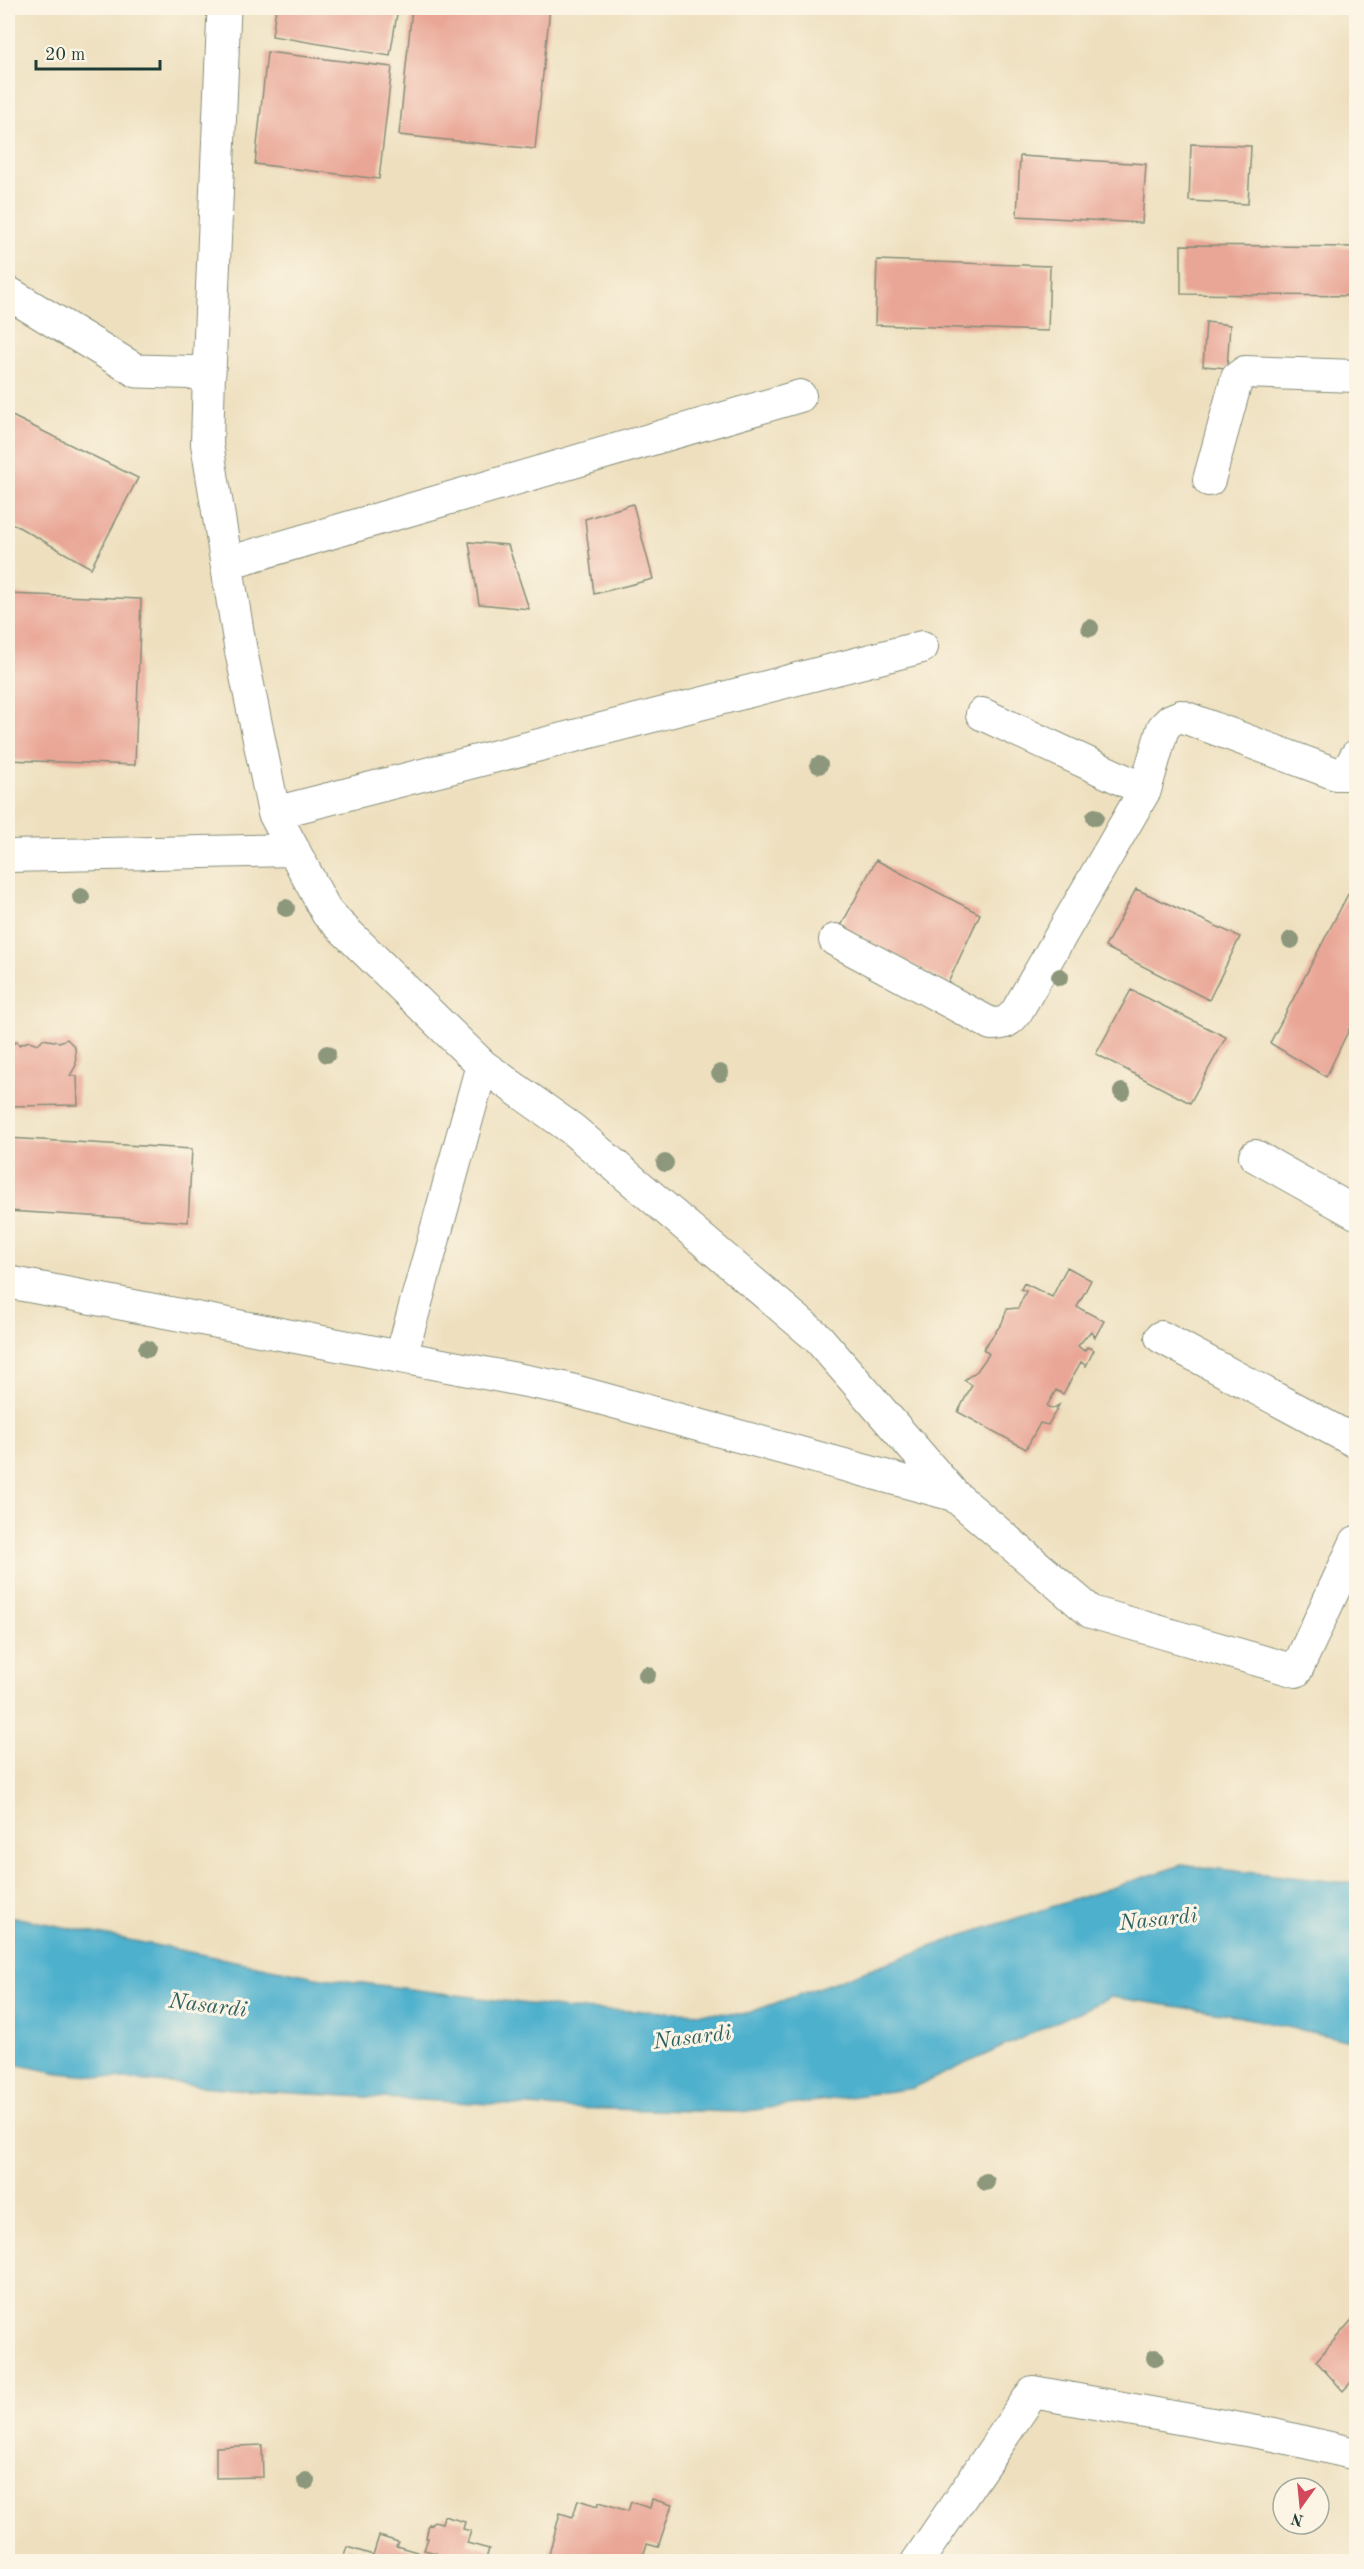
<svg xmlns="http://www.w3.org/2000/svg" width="1364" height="2569" font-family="'Old Standard TT',serif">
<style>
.water{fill:#4eb0cd;stroke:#367680;stroke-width:1.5}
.building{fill:#e9a595}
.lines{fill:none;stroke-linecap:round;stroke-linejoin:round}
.minor-casing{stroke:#868e7a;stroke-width:34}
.tertiary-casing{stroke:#868e7a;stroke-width:35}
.minor{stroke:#fff;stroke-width:32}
.tertiary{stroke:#fff;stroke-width:33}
.tree{fill:#8d977b}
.labels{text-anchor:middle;stroke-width:6;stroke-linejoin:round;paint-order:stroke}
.water-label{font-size:22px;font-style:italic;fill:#2d6062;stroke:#fcf5e5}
</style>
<rect width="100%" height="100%" fill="#fcf5e5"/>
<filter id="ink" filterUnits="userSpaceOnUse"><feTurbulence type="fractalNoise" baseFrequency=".0167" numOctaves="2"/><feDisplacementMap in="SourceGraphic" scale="12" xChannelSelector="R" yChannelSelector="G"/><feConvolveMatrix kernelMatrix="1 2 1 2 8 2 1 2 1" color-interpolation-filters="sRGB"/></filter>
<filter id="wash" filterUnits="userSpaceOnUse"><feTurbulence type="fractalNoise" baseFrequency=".008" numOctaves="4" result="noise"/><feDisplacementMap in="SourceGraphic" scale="24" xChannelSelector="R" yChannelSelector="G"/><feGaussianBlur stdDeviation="1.35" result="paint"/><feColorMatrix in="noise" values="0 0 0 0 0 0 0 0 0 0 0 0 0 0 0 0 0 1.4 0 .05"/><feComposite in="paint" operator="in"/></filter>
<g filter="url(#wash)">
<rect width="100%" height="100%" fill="#eee0bf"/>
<path class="water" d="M1182,1865L1356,1884V2042L1228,2014L1111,1997L913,2088L740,2112L562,2108L256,2091L59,2073L8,2063V1916L316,1977L567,2009L745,2014L961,1936Z"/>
<g id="blocks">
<path class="building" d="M276,8H398L390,56L272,36Z
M412,8H550L535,149L399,135Z
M267,52L392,67L379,179L255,164Z
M1191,144L1251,146L1248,204L1189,201Z
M1020,156L1146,164L1142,223L1017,216Z
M1181,245L1356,247V296L1181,294Z
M877,260L1050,266L1048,331L875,325Z
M1206,322L1230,325L1227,368L1203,366Z
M8,414L138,478L91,568L8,521Z
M633,504L653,579L594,594L585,519Z
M469,542L508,545L529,609L479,604Z
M8,594L141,599L135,765L8,760Z
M876,860L980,914L948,983L841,926Z
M1356,879V1015L1326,1077L1270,1043Z
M1136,889L1240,937L1209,1000L1105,947Z
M1131,990L1226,1037L1190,1103L1096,1054Z
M43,1039L59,1042L67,1039L75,1047L76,1065L70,1076H77L78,1105L10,1106L8,1048L17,1041L19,1045L29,1041L38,1044Z
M8,1138L192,1149L188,1222L8,1211Z
M1067,1267L1091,1280L1077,1307L1104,1321L1095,1337L1091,1331L1078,1346L1084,1351L1087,1347L1094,1350L1086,1366L1081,1362L1063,1394L1056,1390L1047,1406L1052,1409L1059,1405L1048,1425L1040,1423L1026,1449L958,1412L972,1385L964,1380L977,1371L989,1354L983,1349L1002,1323L1007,1309L1018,1308L1026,1291L1021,1289L1024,1283L1052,1297Z
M1356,2315V2377L1343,2391L1316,2361Z
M262,2445L263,2477L216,2478V2447Z
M652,2499L672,2505L658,2547L647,2544L641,2562L626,2559L625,2562H547L560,2513L573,2517L578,2500L598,2506L599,2502L628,2511L631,2502L650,2508Z
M444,2516L465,2522L463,2529L471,2531L467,2543L489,2549L485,2562H342L347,2547L373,2555L379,2536L398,2542L396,2546L417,2552L416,2555L434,2560L436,2553L424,2550L428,2538H426L429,2524L432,2525L434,2521L442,2523Z"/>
</g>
</g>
<g filter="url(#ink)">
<use href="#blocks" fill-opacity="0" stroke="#868e7a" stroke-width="1.5"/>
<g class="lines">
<g class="minor-casing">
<path id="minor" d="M209,373L207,444L240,646L274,813L327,913L482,1065L572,1129L818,1338L954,1495L1091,1612L1296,1671L1356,1542
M1209,480L1237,378L1245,372L1356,376
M227,563L800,396
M982,714L1145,790
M274,813L922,647
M8,856L294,850
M835,940L991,1024C1004,1024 1009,1022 1017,1011L1145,790L1163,728L1171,720L1181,716L1336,774H1346L1356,756
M1255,1156L1356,1213
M8,1282L563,1388L954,1495
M1161,1337L1356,1442
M401,1357L482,1065
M917,2562L1033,2392L1274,2435L1356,2454"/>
</g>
<g class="tertiary-casing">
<path id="tertiary" d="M8,293L137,371L209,373L224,8"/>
</g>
<use href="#minor" class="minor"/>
<use href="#tertiary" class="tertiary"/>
</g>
<g class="tree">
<circle cx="1090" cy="628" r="9"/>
<circle cx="819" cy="765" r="9"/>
<circle cx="1095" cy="817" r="9"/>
<circle cx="81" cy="897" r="9"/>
<circle cx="286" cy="908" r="9"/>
<circle cx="1291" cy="940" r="9"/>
<circle cx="1060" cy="977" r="9"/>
<circle cx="327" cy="1054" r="9"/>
<circle cx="720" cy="1073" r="9"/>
<circle cx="1122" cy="1092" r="9"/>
<circle cx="665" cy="1163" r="9"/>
<circle cx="147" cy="1349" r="9"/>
<circle cx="647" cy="1675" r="9"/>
<circle cx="986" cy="2182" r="9"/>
<circle cx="1155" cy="2358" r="9"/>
<circle cx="306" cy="2481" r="9"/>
</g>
</g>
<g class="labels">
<g class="water-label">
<text transform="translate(1158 1918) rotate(-6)" y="8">Nasardi</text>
<text transform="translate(208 2004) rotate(7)" y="8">Nasardi</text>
<text transform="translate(692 2036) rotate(-7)" y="8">Nasardi</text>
</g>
</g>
<rect width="1364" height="2569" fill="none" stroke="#fcf5e5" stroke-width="30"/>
<g transform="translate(1301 2506) rotate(195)"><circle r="28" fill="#fcf5e5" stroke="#a4ab9e" stroke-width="1.5"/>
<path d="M0-4.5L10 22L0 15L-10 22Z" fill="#d1495b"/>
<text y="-9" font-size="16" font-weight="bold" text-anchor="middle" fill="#1f3d34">N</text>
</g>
<path d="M36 60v9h124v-9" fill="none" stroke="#1f3d34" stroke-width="3"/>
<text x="45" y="60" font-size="18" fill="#1f3d34" stroke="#fcf5e5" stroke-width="4.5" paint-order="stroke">20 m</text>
</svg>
